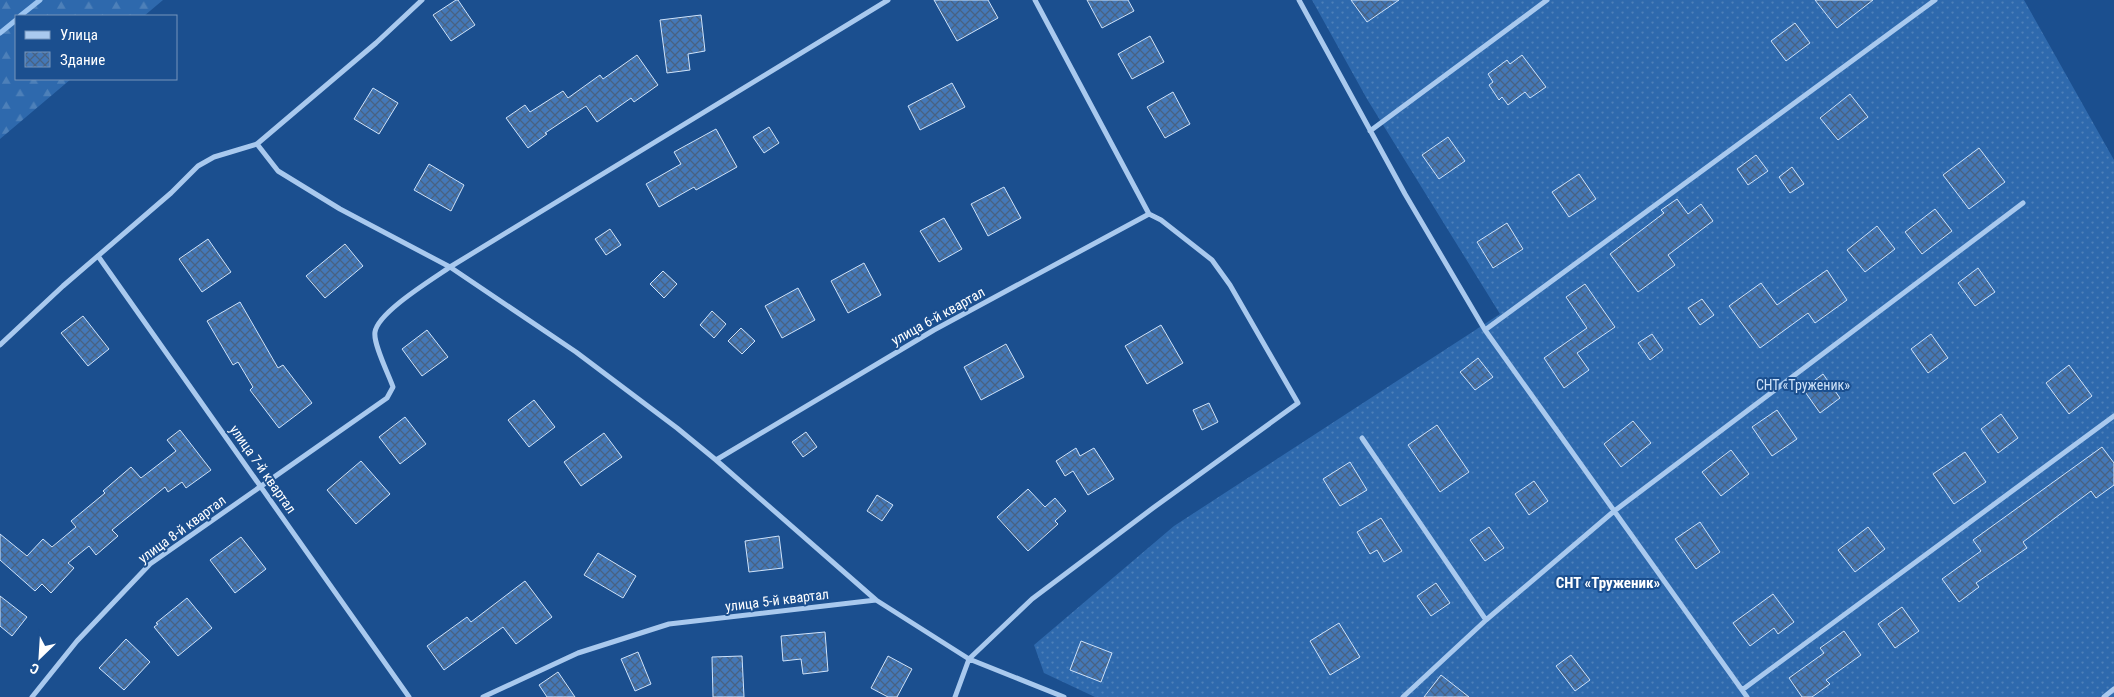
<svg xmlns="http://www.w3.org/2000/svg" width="2114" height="697" font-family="'Roboto Condensed',sans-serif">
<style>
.forest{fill:url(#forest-firs)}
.garden{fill:url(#garden-dots)}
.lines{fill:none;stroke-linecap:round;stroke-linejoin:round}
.stream{stroke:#9cc4f0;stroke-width:5}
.building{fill:url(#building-cross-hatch);stroke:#cfe3fa}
.street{stroke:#a9c9ee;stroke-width:5}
.labels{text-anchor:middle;stroke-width:4;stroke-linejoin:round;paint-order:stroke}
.street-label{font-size:14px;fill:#fff;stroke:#1b4f8f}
.park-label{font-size:14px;fill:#cfe3fa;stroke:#1b4f8f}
.neighbourhood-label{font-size:15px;font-weight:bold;fill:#fff;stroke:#1b4f8f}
</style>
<defs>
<pattern id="forest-firs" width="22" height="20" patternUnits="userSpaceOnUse" patternTransform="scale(1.25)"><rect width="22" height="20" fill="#2e69ad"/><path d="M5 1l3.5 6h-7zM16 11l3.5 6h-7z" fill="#4d80b9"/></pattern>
<pattern id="garden-dots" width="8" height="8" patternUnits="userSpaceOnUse" patternTransform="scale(1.25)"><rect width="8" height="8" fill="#2e69ad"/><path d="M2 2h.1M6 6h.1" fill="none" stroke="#4d80b9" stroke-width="1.8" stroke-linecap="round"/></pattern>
<pattern id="building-cross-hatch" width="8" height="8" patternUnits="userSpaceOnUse" patternTransform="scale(1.25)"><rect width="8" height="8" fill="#4478b7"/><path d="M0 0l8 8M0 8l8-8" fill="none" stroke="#486282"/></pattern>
</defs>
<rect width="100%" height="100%" fill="#1b4f8f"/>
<path class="forest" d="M0,0H163L144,16H16V79H71L0,139Z"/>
<path class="garden" d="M1312,0H2024L2114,160V697H1095L1044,673L1034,645L1174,526L1500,314L1367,99Z"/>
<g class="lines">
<path class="stream" d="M20,16L40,0
M0,33L16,20"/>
</g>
<path class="building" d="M456,0H458L475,25L451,41L433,15Z
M934,0H988L998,18L957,41Z
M1087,0H1128L1134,11L1102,28Z
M1351,0H1399L1367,22Z
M1815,0H1873L1837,28Z
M701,15L705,51L688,54L690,70L667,73L660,20Z
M1795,23L1810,43L1786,61L1771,41Z
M1150,36L1164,62L1132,79L1118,54Z
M637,55L658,85L634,102L631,98L597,122L586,106L545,133L547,134L528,148L506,118L525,105L530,112L563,91L568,98L600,75L603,79Z
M1522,55L1546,87L1530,98L1525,92L1508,105L1502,97L1499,100L1489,85L1493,82L1488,74L1507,60L1510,64Z
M952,83L965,107L920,130L908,106Z
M373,88L398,103L379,134L354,119Z
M1173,92L1190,124L1165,138L1147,107Z
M1850,94L1868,117L1838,140L1820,118Z
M769,127L779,143L764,153L753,137Z
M716,129L737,167L696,190L694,187L659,207L646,184L681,164L674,152Z
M1448,137L1465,161L1439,179L1422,155Z
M1979,148L2005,182L1969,209L1943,175Z
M1756,155L1768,171L1748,185L1737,169Z
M429,164L464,185L451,211L414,190Z
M1792,167L1804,184L1790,193L1779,177Z
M1579,174L1596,199L1569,217L1552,192Z
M1004,187L1021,218L988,236L971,204Z
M1677,199L1688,214L1701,204L1713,221L1668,255L1675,265L1638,292L1610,254L1664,213L1661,210Z
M1935,209L1952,231L1922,254L1905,232Z
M944,218L962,249L939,262L920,231Z
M1507,223L1523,249L1493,268L1477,242Z
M1877,226L1895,249L1865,272L1847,250Z
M610,229L621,245L606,255L595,239Z
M208,239L231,272L202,292L179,259Z
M345,244L363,266L325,298L306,276Z
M864,263L881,295L848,313L831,281Z
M1978,268L1995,292L1975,306L1958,283Z
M1827,270L1847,300L1815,323L1808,313L1760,348L1729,306L1761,283L1777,305Z
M663,271L677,284L664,298L650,284Z
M1585,284L1615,327L1577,353L1589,370L1564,388L1544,358L1587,328L1566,297Z
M798,288L815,320L782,338L765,306Z
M1702,299L1714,315L1700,325L1688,308Z
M240,302L278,368L283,365L312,403L279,428L250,390L253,387L238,362L233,365L207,321Z
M712,311L726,324L714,338L700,325Z
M83,316L109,349L88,366L61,333Z
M1161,325L1183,363L1147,384L1125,346Z
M741,328L755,341L742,354L728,341Z
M427,330L448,357L422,376L402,349Z
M1652,334L1663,350L1650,360L1638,343Z
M1931,334L1948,358L1928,373L1911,349Z
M1006,344L1024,377L981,400L964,367Z
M1478,358L1493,377L1475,390L1460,372Z
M2069,365L2092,396L2069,414L2046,383Z
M1823,374L1840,398L1820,413L1803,389Z
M534,400L555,427L529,447L508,420Z
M1209,403L1218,422L1202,430L1193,410Z
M1777,410L1797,439L1772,456L1752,427Z
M2001,414L2018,438L1998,453L1981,429Z
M405,417L426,444L400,464L379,437Z
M1633,421L1651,443L1621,467L1604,444Z
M1437,425L1469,472L1440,492L1408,445Z
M180,430L211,470L186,488L182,482L168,492L165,487L112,530L118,536L96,555L89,546L68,563L74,568L51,593L42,584L35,591L0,560V534L27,556L43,539L52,547L76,527L71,521L105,493L103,491L131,467L141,478L176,451L167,440Z
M806,432L817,447L803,457L792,442Z
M604,433L622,457L581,486L564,462Z
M2102,447L2114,463V485L2096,498L2091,491L2023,542L2027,548L1976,583L1979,587L1959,602L1942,579L1981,551L1973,540Z
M1076,448L1080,456L1094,448L1114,479L1088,495L1073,471L1065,476L1056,461Z
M1731,450L1749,474L1721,496L1702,472Z
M1965,452L1986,482L1954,504L1933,474Z
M361,461L390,494L356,524L327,490Z
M1350,462L1367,490L1340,506L1323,479Z
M1534,481L1548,501L1529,515L1515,494Z
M1028,489L1045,507L1055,498L1066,511L1055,521L1058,524L1028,551L997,517Z
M877,495L893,505L882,521L867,511Z
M1381,518L1402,551L1384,562L1377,550L1370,554L1357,532Z
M1700,522L1720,552L1696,569L1675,539Z
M1489,527L1504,548L1485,561L1470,540Z
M1868,527L1885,549L1855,572L1838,550Z
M779,536L783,568L749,572L745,541Z
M241,537L266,569L235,593L210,560Z
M598,553L636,576L623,598L584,575Z
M525,581L552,617L516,644L503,627L444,670L427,646L467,617L471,622Z
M1436,583L1450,603L1431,616L1417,596Z
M1773,594L1794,622L1778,634L1774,628L1750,646L1733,623Z
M0,596L27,617L12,636L0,626Z
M187,598L212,628L178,656L154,627L158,624L156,623Z
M1902,607L1919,631L1895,648L1878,624Z
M1339,623L1360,657L1330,675L1310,641Z
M1844,631L1861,655L1826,680L1830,684L1812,697H1802L1789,678L1824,653L1820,648Z
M825,632L828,671L803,674L801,659L783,661L781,636Z
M126,639L150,662L124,690L99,668Z
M1081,641L1112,653L1101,682L1070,670Z
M638,652L651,684L635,691L621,659Z
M1571,655L1590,680L1575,691L1556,666Z
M742,656L744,697H713L712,657Z
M888,656L912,669L897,697H888L871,688Z
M558,672L575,697H547L539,685Z
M1441,675L1469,697H1424Z"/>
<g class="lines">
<path class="street" d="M422,0L376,43L257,144L278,171L340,209L450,267L576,352L677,428L716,460
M1035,0L1149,214
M1299,0L1405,194L1485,330L1747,697
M1370,131L1547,0
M98,256L409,697
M1485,330L1935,0
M0,345L63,286L171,193L198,166L214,157L257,144
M1362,438L1486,620
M876,600L716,460L934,330L1149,214
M1742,690L2114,416
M32,697L77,641L150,564L387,398L393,387C389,375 373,344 375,332C378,312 433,279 450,267L888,0
M483,697L578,653L669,624L876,600L969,659L1064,697
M955,697L969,659L1032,599L1153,508L1298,403L1230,285L1212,260L1161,220L1149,214
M1403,697L1486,620L1613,512L2023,203
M2104,697L2114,689"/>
</g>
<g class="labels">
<g class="street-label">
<text transform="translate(938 316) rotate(-29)" y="5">улица 6-й квартал</text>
<text transform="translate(263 469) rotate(55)" y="5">улица 7-й квартал</text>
<text transform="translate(182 529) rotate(-36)" y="5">улица 8-й квартал</text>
<text transform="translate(777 600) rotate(-7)" y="5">улица 5-й квартал</text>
</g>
<g class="park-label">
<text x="1803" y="390">СНТ «Труженик»</text>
</g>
<g class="neighbourhood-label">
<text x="1608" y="588">СНТ «Труженик»</text>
</g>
</g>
<rect x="15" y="15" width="162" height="65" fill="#1b4f8f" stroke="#7695bc"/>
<rect x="25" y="31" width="25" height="8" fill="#a9c9ee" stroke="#7695bc"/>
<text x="60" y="40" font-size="15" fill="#ffffff">Улица</text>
<rect x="25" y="52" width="25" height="15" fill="url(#building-cross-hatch)" stroke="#7695bc"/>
<text x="60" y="65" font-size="15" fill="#ffffff">Здание</text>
<g transform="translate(40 657) rotate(205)" stroke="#1b4f8f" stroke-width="4" paint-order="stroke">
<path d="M0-4L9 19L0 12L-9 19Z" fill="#ffffff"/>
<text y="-8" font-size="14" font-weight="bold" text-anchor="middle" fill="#ffffff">С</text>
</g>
</svg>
